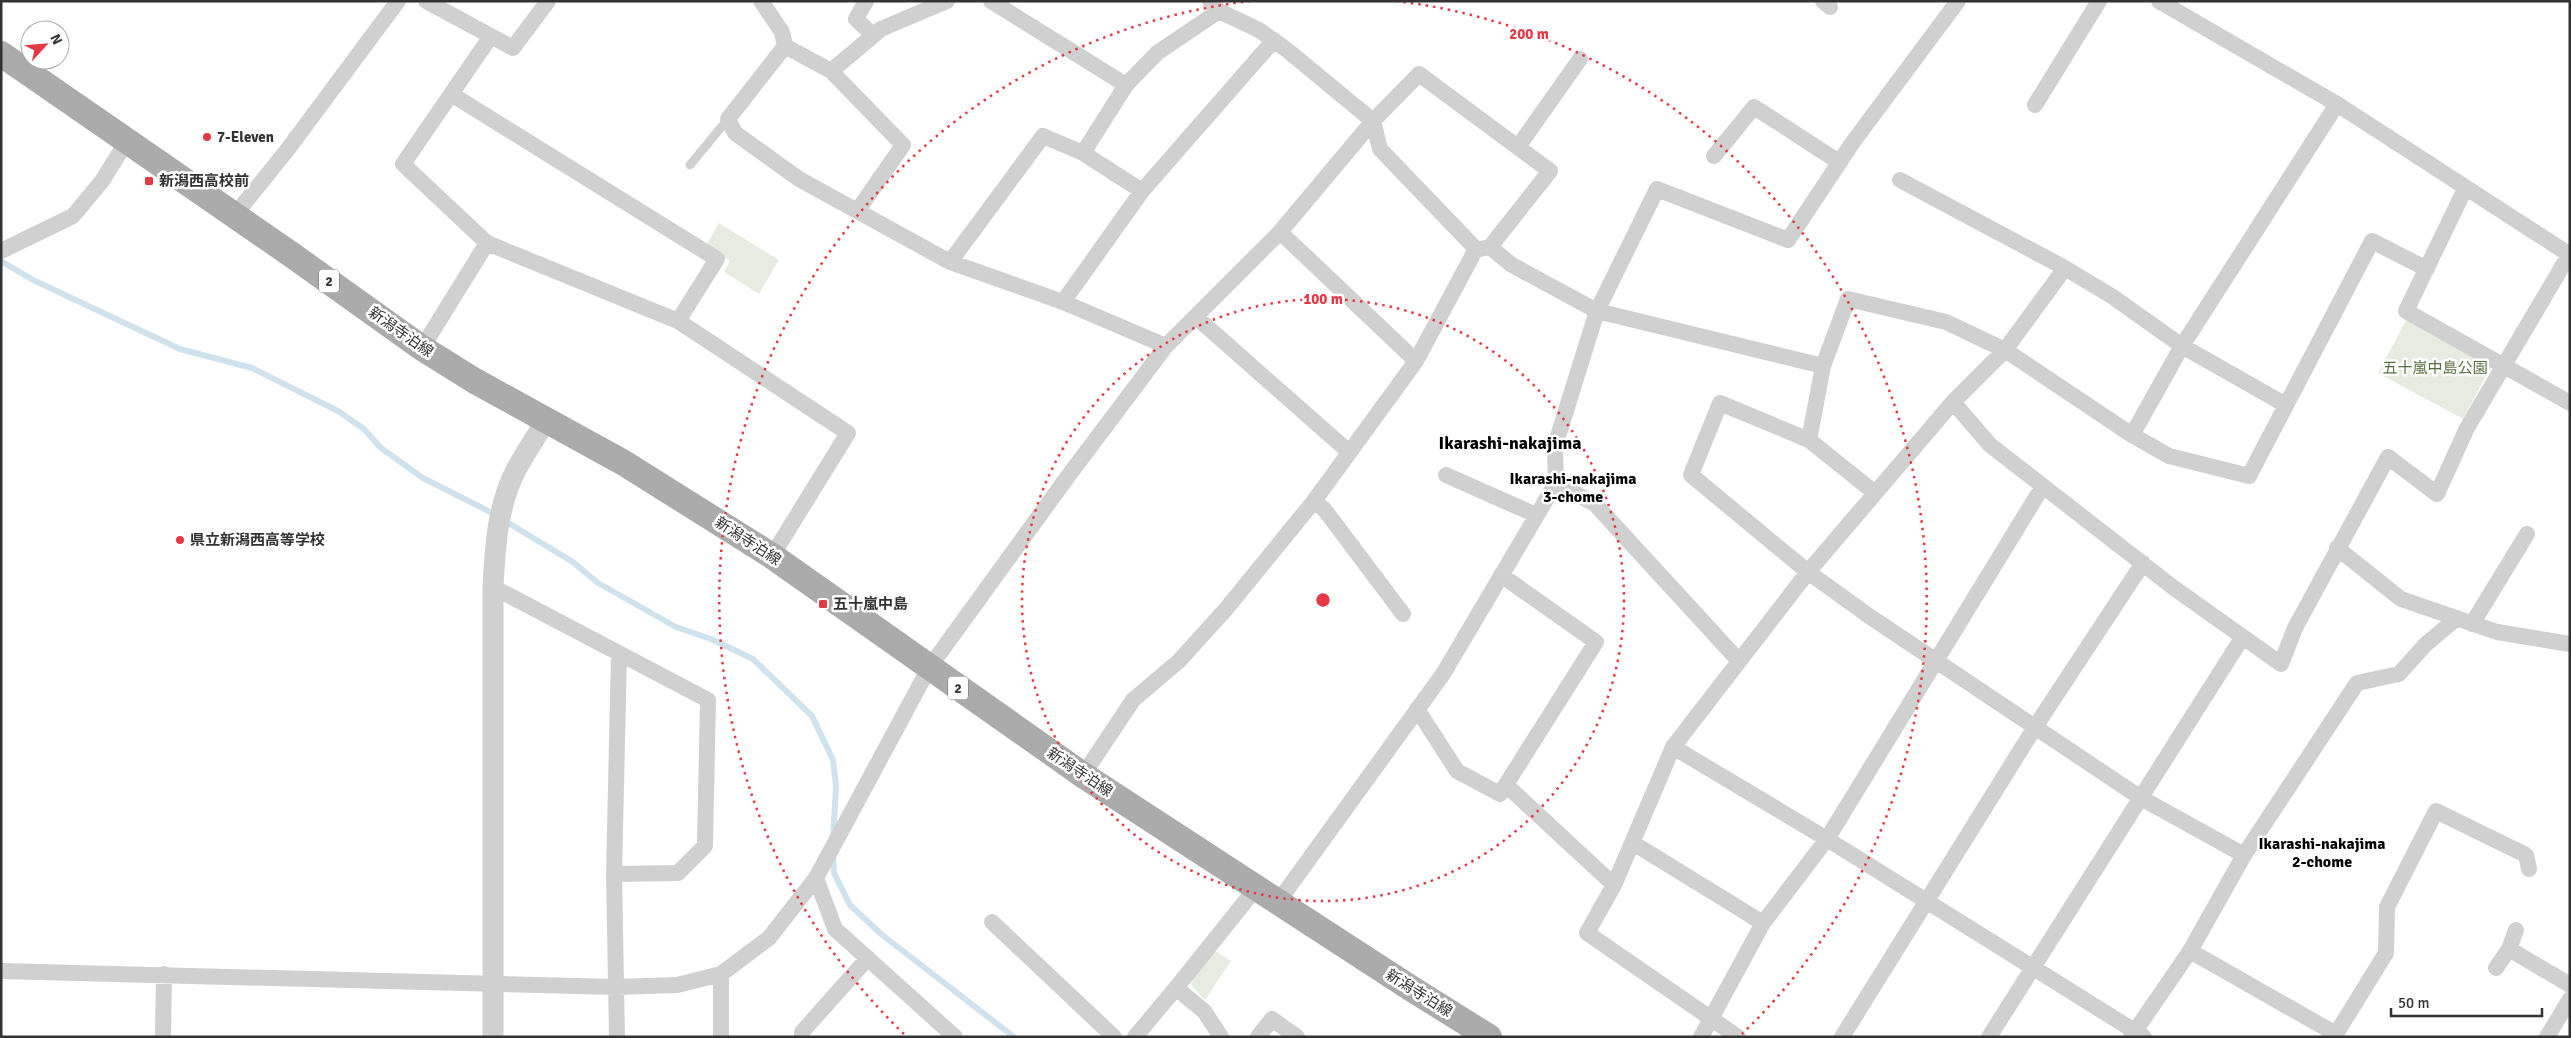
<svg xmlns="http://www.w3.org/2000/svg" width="2571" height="1038" font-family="Signika,'Noto Sans JP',sans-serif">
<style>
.green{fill:#e6ecdf}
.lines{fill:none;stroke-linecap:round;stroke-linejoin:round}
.stream{stroke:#cfe2ee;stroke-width:6}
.service{stroke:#d0d0d0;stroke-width:9}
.minor{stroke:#d0d0d0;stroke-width:16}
.tertiary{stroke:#d0d0d0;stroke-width:21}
.primary{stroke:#ababab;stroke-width:26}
.ring{fill:none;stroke:#e63946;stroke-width:2.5;stroke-dasharray:2.5 5}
.poi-dot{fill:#e63946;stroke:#fff;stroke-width:2}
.labels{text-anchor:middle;stroke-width:5;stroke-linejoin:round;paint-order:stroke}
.shield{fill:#fff;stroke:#707070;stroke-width:1}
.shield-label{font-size:14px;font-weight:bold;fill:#333}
.poi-label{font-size:15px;font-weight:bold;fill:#333;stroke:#fff;text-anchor:start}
.street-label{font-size:15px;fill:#333;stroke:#fff}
.park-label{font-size:15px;fill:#56703f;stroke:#fff}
.neighbourhood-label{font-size:16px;font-weight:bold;fill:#000;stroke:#fff}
.quarter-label{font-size:18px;font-weight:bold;fill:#000;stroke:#fff}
.centre{fill:#e63946;stroke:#fff;stroke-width:2.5}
.ring-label{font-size:15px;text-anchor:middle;font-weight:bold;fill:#e63946;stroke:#fff;stroke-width:5;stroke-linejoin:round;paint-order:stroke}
</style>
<rect width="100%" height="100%" fill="#fff"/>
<path class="green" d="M719,223L779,260L759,294L724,272L730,261L706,246Z
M2408,317L2493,363L2463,419L2378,373Z
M1214,950L1231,961L1205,1000L1191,985L1197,969Z"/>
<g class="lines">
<path class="stream" d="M1,261L33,280L180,349L252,368L338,411L364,429L381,448L423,478L490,512L573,562L598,583L676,627L711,639L753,659L812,716L833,760L836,786L833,839
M833,856L834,873L850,905L881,934L1014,1037"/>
<path class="service" d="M690,165L728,119"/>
<path class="minor" d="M426,1L513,48L548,1
M761,1L782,32L785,46L728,119L735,133L799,179L950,262L1063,302L1166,346
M866,1L856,19L873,35
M991,1L1126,85
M1210,1L1219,11L1259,30L1287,50L1373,121L1380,149L1476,249
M1823,1L1830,7
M2159,1L2337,104L2570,255
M785,46L831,71L881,29L947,1
M831,71L903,145L858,210
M451,94L717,259L678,321L487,243L403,164L491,36
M2035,105L2099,1
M1518,147L1580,59
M1083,153L1142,191
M1714,156L1754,107L1839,162
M1900,180L2065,268
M2465,189L2406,311L2570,403
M234,216L288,149L398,1
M1280,232L1416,361
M1480,249L1490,247L1512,265L1597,311L1823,366
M1,251L73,216L102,181L127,141
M950,262L1043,136L1083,153L1126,85L1157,53L1219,11
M1063,302L1142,191L1274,40
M1196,317L1349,452
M678,321L848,433L772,556
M422,348L487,243
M1953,402L1990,445L2174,588L2281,664L2295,628L2388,457L2437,494L2467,428L2569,255
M2286,405L2182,346L2132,435L2169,456L2249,476L2372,241L2427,269
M2132,435L2005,350L1946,322L1848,299L1823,366L1809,440L1720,403L1691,475L1808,572L1869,616L2141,798L2244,855L2190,951L2336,1034L2386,953L2387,907L2436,811L2526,855L2529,869
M1809,440L1875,493
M1446,475L1536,515
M1314,501L1324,509L1403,614
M2337,548L2401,599L2497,632L2570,644
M493,587L708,700L705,846L678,873L614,874
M2472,624L2527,534
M1739,661L1595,504L1556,483L1555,446L1597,311L1657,189L1788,240L1853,142L1958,1
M1417,709L1457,771L1500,794L1596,642L1501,575
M1673,747L1827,839L2144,1037
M1083,775L1133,700L1179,661L1226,609L1314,501L1416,361L1476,249
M1506,785L1614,885
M1633,843L1763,923L1827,839L2043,486
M2244,855L2357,683L2399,674L2425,645L2457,618
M816,878L835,929L955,1037
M1278,902L1443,674L1556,483
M992,922L1114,1037
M2509,949L2516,930
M2496,968L2509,949L2570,985
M1,971L616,987L677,985L721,974L769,938L816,878L929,668L1066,479L1166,346L1280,232L1373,121L1419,74L1550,171L1490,247
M163,1037L164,974
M617,1037L614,874L619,654
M721,1037V974
M802,1037V1032L868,958
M1135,1037L1176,988
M1221,1037L1204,1011L1176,988L1256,888
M1258,1037L1272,1019L1297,1037
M1701,1037L1763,923
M1738,1037L1587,933L1614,885L1673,747L1808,572L1953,402L2005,350L2065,268L2113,297L2182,346L2337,104
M1842,1037L2035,727L2143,563
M1989,1037L2242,638
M2131,1037L2190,951
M2547,1037L2570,999"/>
<path class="tertiary" d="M493,1037V587C495,550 497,509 514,474C523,456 535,438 546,421"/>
<path class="primary" d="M1,54L292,255L422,348L475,381L624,463L772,556L1083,775L1412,989L1489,1037"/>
</g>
<g class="ring">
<circle cx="1323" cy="600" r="301"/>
<path d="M904 1034A603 603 0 0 1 1250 1M1396 1A603 603 0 0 1 1742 1034"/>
</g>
<g class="poi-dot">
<circle cx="207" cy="137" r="5"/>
<rect x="144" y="176" width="10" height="10" rx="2.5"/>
<circle cx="180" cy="540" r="5"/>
<rect x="818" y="599" width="10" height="10" rx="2.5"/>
</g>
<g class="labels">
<g class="shield">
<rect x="319" y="269.5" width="20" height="23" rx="4"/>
<rect x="948" y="676.5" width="20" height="23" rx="4"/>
</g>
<g class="shield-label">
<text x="329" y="286">2</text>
<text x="958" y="693">2</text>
</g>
<g class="poi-label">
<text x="217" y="142">7-Eleven</text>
<text x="159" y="186">新潟西高校前</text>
<text x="190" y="545">県立新潟西高等学校</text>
<text x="833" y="609">五十嵐中島</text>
</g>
<g class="street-label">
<text transform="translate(401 332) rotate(35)" y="5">新潟寺泊線</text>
<text transform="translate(748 541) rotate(33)" y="5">新潟寺泊線</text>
<text transform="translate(1080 772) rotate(34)" y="5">新潟寺泊線</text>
<text transform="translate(1419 993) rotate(32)" y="5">新潟寺泊線</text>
</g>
<g class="park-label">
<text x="2435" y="373">五十嵐中島公園</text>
</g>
<g class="neighbourhood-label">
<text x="1573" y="484">Ikarashi-nakajima<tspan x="1573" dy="18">3-chome</tspan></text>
<text x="2322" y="849">Ikarashi-nakajima<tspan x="2322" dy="18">2-chome</tspan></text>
</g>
<g class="quarter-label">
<text x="1510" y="449">Ikarashi-nakajima</text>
</g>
</g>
<circle cx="1323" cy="600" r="8" class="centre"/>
<g class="ring-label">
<text x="1529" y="39">200 m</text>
<text x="1323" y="304">100 m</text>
</g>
<rect width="2571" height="1038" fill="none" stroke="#333333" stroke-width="5"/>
<g transform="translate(45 45) rotate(64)"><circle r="24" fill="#ffffff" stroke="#adadad"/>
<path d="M0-4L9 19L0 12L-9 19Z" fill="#e63946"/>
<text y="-8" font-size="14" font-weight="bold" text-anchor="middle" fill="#333333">N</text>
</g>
<path d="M2391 1008v8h151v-8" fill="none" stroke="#333333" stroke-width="2.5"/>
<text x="2398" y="1008" font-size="15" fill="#333333" stroke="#ffffff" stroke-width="4" paint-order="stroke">50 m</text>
</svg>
